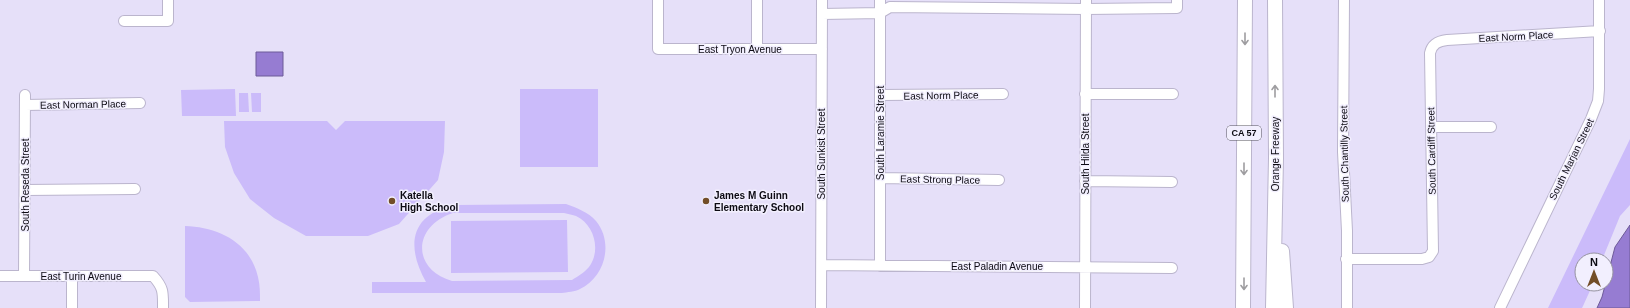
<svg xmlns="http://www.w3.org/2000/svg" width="1630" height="308" font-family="Arial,sans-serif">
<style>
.green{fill:#cbbbfa;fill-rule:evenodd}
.water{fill:#967cd2;stroke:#6d5a98}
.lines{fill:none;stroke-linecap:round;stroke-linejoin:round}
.minor-casing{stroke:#bbb5cd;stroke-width:12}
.highway-casing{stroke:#bbb5cd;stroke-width:16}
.minor{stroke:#fff;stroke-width:10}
.highway{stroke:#fff;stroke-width:14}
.oneway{stroke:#9e9da0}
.poi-dot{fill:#724d28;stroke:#f2effe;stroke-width:1.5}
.labels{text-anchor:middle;stroke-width:3;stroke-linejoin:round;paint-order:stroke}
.shield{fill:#f2effe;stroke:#514f59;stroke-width:1}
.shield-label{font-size:9px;font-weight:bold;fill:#0c0a12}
.street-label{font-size:10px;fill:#0c0a12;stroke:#f2effe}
.poi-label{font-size:10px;font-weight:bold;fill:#0c0a12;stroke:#f2effe;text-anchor:start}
</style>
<rect width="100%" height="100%" fill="#e6e0f9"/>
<path class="green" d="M235,89L236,116H182L181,90Z
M520,89H598V167H520Z
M239,93H248L249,112H239Z
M251,93H261V112H252Z
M224,121H327L336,130L345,121H445L444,152L438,180L399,224L368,236H306L274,218L250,199L234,173L225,147Z
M1630,139V205L1620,216L1602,260H1582V284H1593L1583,306L1582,308H1548Z
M566,204C577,208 588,212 596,221C614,243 605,277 580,289C575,292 567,292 562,293H372V282H426C405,245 411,213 456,205ZM453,213H564C568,214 573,215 576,216C595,225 601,251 589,267C584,273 578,276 572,280L452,281C411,269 413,226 453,213Z
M567,220L568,272L451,273V221Z
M185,226C218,227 250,242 258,277C260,285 260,293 260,301L190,302L185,297Z"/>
<path class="water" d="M256,52H283V76H256Z
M1630,225V308H1597L1602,297L1615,247Z"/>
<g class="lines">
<g class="minor-casing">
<path id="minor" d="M658,0V49H822
M880,0V266
M1344,0L1343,152L1347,231V308
M822,14L880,13L890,7L1086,9L1177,8V0
M124,21H168V0
M757,49V0
M1085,94H1173
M880,95L1003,94
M25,105L140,103
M1431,127H1491
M880,178L999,180
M1085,181L1172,182
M25,190L135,189
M1346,259H1422L1429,257L1433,251L1430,53C1432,44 1438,41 1447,40L1600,31
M822,265L1172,268
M0,276H153C164,288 163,293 163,308
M24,276L25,95
M72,308V276
M821,308L822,0
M1085,308L1086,0
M1500,308L1591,119L1598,101L1599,89V0"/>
</g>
<g class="highway-casing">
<path id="highway" d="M1282,251L1286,308
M1243,308L1245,0
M1273,308L1276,158L1275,0"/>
</g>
<use href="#minor" class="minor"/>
<use href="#highway" class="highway"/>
</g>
<defs><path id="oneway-shaft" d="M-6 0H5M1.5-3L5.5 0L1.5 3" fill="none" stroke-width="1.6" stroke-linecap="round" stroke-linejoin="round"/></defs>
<g class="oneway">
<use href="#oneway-shaft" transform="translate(1245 39) rotate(90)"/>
<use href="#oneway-shaft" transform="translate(1275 91) rotate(-90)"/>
<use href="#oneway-shaft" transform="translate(1244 169) rotate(90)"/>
<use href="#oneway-shaft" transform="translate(1244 284) rotate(90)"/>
</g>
<g class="poi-dot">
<circle cx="392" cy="201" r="4"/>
<circle cx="706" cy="201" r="4"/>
</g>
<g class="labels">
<rect class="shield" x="1227" y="126" width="34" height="14" rx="3"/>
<g class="shield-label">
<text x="1244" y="136">CA 57</text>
</g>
<g class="street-label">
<text transform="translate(1516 36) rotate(-3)" y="4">East Norm Place</text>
<text x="740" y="53">East Tryon Avenue</text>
<text transform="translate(941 95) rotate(-1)" y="4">East Norm Place</text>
<text transform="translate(83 104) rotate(-1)" y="4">East Norman Place</text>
<text transform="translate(880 133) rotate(-90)" y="4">South Laramie Street</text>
<text transform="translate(1431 151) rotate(-91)" y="4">South Cardiff Street</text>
<text transform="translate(821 154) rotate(-90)" y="4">South Sunkist Street</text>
<text transform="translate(1085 154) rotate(-90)" y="4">South Hilda Street</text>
<text transform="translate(1275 154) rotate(-90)" y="4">Orange Freeway</text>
<text transform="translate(1344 154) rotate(-91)" y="4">South Chantilly Street</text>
<text transform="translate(1571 159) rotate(-64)" y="4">South Marjan Street</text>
<text transform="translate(940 179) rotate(1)" y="4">East Strong Place</text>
<text transform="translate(25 185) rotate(-90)" y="4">South Reseda Street</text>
<text x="997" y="270">East Paladin Avenue</text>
<text x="81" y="280">East Turin Avenue</text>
</g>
<g class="poi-label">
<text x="400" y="199">Katella<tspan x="400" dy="12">High School</tspan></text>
<text x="714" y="199">James M Guinn<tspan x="714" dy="12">Elementary School</tspan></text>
</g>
</g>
<g transform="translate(1594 272)"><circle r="19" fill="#f2effe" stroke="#9693a0"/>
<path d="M0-3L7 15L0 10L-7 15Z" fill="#724d28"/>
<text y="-6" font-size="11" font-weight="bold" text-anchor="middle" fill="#0c0a12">N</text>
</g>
</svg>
